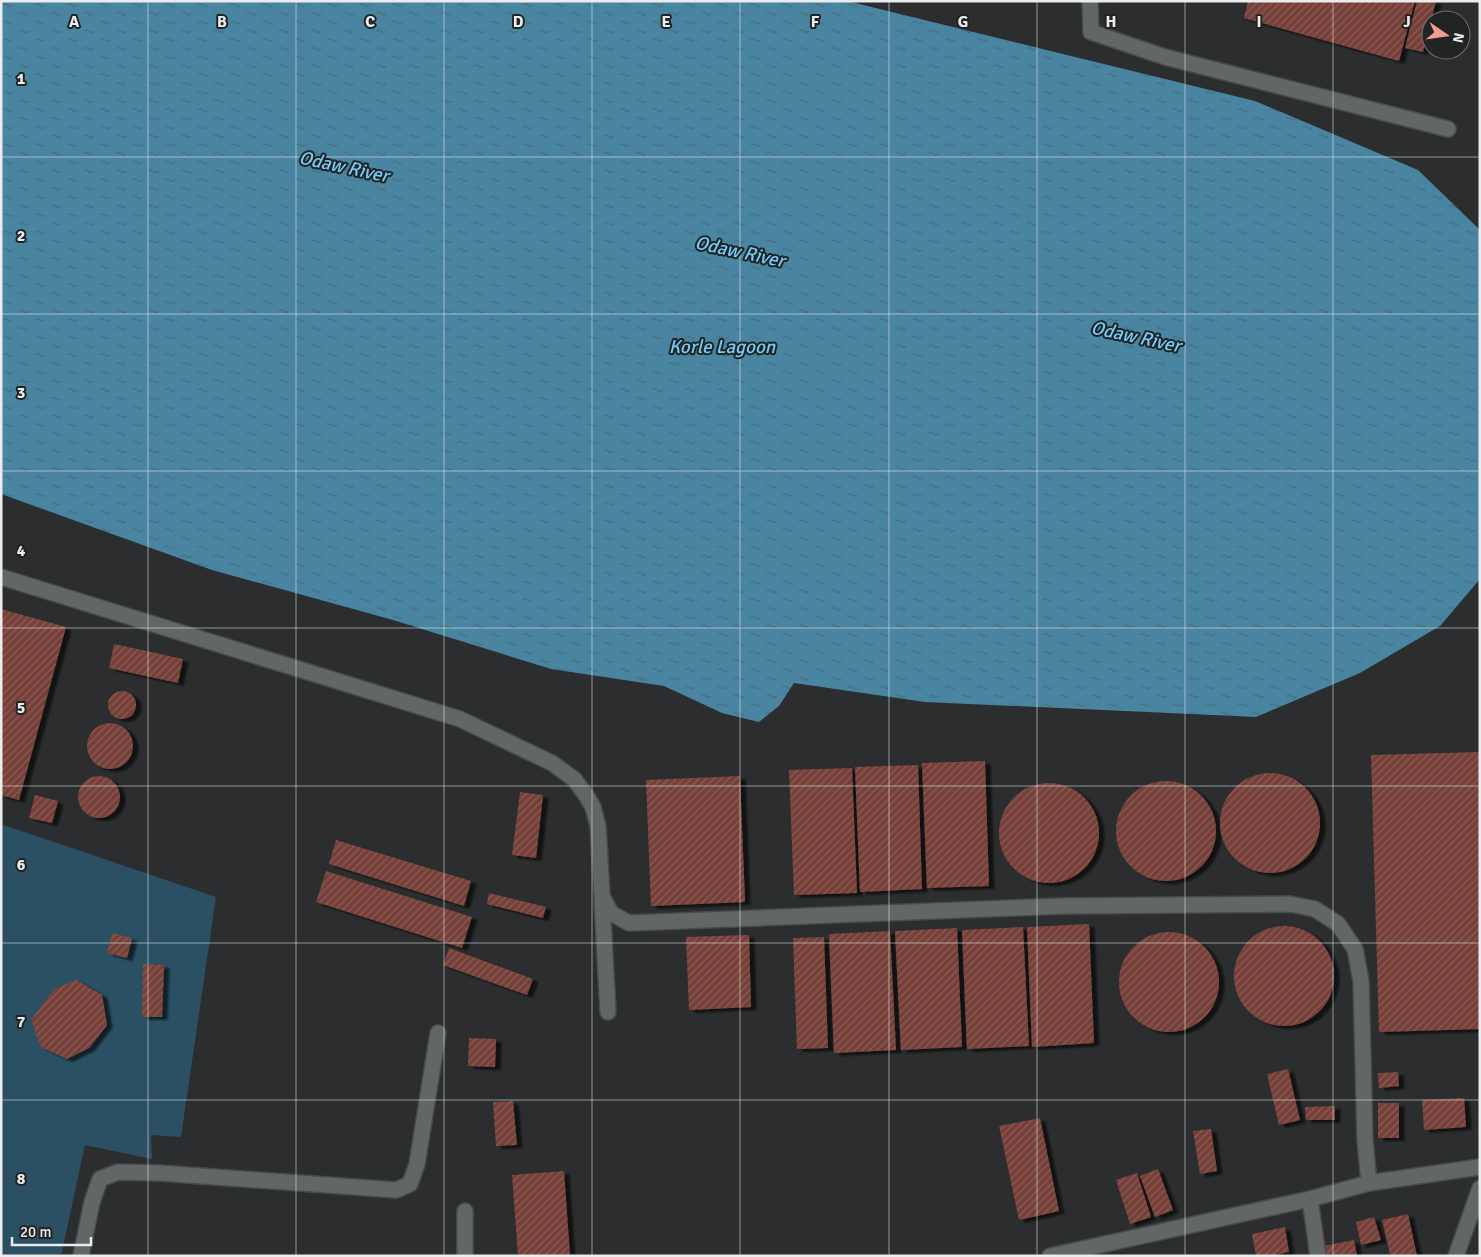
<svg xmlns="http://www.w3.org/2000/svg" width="1481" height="1257" font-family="Signika,sans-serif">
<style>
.grass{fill:#2b5063}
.water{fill:url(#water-ripples)}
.building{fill:url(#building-hatch);filter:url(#shadow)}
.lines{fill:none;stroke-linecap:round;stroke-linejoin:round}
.lane-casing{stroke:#47494a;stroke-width:18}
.street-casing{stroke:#47494a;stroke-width:18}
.lane{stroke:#636667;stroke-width:15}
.street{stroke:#636667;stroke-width:15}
.grid{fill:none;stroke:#eaeced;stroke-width:1;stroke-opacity:0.55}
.labels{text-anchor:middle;stroke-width:4;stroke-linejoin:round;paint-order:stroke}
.water-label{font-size:19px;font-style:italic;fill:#73ccf7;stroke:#212324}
.grid-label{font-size:16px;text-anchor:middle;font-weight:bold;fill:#eaeced;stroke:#212324;stroke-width:4;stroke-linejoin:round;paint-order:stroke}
</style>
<defs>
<pattern id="water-ripples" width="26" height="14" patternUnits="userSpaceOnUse" patternTransform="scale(1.25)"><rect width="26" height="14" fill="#4984a0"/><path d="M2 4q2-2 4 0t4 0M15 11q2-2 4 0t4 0" fill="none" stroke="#486c7c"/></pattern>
<pattern id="building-hatch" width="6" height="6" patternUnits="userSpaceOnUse" patternTransform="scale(1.25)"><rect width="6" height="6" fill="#764039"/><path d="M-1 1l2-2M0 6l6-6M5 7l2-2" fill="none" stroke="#8a5c56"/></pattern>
<filter id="shadow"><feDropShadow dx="5.5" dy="3" stdDeviation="1" flood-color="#0009"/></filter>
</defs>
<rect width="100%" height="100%" fill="#2b2d2e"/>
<path class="grass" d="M1,824L216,897L181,1137L151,1135L152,1159L85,1145L61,1256H1Z"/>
<path class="water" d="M1,1H847L1255,101L1418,170L1480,230V579L1440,626L1360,673L1256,717L925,702L794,683L779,706L759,722L722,713L664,686L551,669L393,620L212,570L1,494Z"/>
<path class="building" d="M1248,1H1415L1399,61L1244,18Z
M1417,1H1436L1423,52L1405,48Z
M1,609L66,627L19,800L1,795Z
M114,644L183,659L178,683L109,668Z
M108 705a14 14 0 1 1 28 0a14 14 0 1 1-28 0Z
M87 746a23 23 0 1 1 46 0a23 23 0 1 1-46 0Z
M1480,752V1029L1379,1032L1371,755Z
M985,761L989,886L927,888L922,763Z
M918,765L922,889L860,892L855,767Z
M852,768L857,893L794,895L789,770Z
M1220 823a50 50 0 1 1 100 0a50 50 0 1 1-100 0Z
M78 797a21 21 0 1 1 42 0a21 21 0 1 1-42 0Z
M740,776L745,902L651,906L646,780Z
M1116 831a50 50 0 1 1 100 0a50 50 0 1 1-100 0Z
M999 833a50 50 0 1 1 100 0a50 50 0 1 1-100 0Z
M520,792L543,795L536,858L512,855Z
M35,795L58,801L52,823L29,818Z
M336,840L471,881L464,906L329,864Z
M326,871L472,917L462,948L316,902Z
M489,893L546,907L543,918L487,904Z
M1089,924L1094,1043L1032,1047L1027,927Z
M1234 976a50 50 0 1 1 100 0a50 50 0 1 1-100 0Z
M1023,927L1029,1046L967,1049L962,930Z
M957,928L962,1047L901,1050L895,931Z
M890,931L896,1050L834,1053L829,934Z
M1119 982a50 50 0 1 1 100 0a50 50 0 1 1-100 0Z
M112,933L132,938L127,958L107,953Z
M749,935L751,1007L689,1010L686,937Z
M824,937L828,1048L797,1049L793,938Z
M449,948L533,979L527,995L443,965Z
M143,964L164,965L162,1017H142Z
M76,980L102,995L107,1025L89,1048L67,1059L41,1047L31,1020L54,989Z
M469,1038L496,1039L495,1067L468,1066Z
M1288,1069L1300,1120L1279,1125L1267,1074Z
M1398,1072L1399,1086L1379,1088L1378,1073Z
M1464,1098L1466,1127L1424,1130L1422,1100Z
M513,1101L517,1145L496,1146L493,1102Z
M1378,1103H1399V1138H1378Z
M1335,1106V1120H1306L1305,1107Z
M1040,1118L1059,1211L1019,1220L999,1126Z
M1211,1129L1217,1171L1200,1174L1193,1131Z
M1158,1169L1173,1210L1155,1217L1140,1176Z
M564,1171L570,1256H518L512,1175Z
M1137,1173L1151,1217L1130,1224L1116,1180Z
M1408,1214L1417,1256H1386L1390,1254L1382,1220Z
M1374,1217L1381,1240L1361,1245L1356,1222Z
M1285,1227L1289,1252L1270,1256H1256L1252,1234Z
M1354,1240L1357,1256H1320L1318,1247Z"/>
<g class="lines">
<g class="lane-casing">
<path id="lane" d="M1090,1L1091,32L1165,57L1448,129
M1,577L460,719L552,763L574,779L586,795L593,807L598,826L602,896L611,913L629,923L1064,906L1290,904L1315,909L1338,924L1355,949L1361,981L1365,1140L1369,1183
M602,900L608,1012
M1310,1199L1318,1256
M465,1211V1256
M81,1256L92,1202L100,1179L118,1172L159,1173L396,1190L410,1184L417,1164L438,1033
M1456,1256L1480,1188"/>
</g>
<g class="street-casing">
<path id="street" d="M1050,1256L1310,1199L1369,1183L1480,1167"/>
</g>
<use href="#lane" class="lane"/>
<use href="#street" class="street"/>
</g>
<path class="grid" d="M148,1V1256M296,1V1256M444,1V1256M592,1V1256M740,1V1256M889,1V1256M1037,1V1256M1185,1V1256M1333,1V1256M1,157H1480M1,314H1480M1,471H1480M1,628H1480M1,786H1480M1,943H1480M1,1100H1480"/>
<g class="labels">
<g class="water-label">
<text transform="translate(344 166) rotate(12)" y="7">Odaw River</text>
<text transform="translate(740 251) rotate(12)" y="7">Odaw River</text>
<text transform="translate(1136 336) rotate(12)" y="7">Odaw River</text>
<text x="722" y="353">Korle Lagoon</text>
</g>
</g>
<g class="grid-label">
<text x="74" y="27">A</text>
<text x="222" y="27">B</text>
<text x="370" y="27">C</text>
<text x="518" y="27">D</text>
<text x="666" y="27">E</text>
<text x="815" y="27">F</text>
<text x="963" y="27">G</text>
<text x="1111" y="27">H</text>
<text x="1259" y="27">I</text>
<text x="1407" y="27">J</text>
<text x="21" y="84">1</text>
<text x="21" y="241">2</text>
<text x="21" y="398">3</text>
<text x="21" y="556">4</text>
<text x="21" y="713">5</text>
<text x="21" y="870">6</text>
<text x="21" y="1027">7</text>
<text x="21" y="1184">8</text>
</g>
<rect width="1481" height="1257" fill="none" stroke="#eaeced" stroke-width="5"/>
<g transform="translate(1446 35) rotate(103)"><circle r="24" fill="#212324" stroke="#717374"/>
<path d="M0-4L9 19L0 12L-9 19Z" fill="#f59c90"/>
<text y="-8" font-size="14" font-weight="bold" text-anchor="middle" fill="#eaeced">N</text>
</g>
<path d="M12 1237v8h79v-8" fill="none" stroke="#eaeced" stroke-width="2.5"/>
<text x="20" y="1237" font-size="15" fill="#eaeced" stroke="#212324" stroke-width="4" paint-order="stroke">20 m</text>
</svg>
